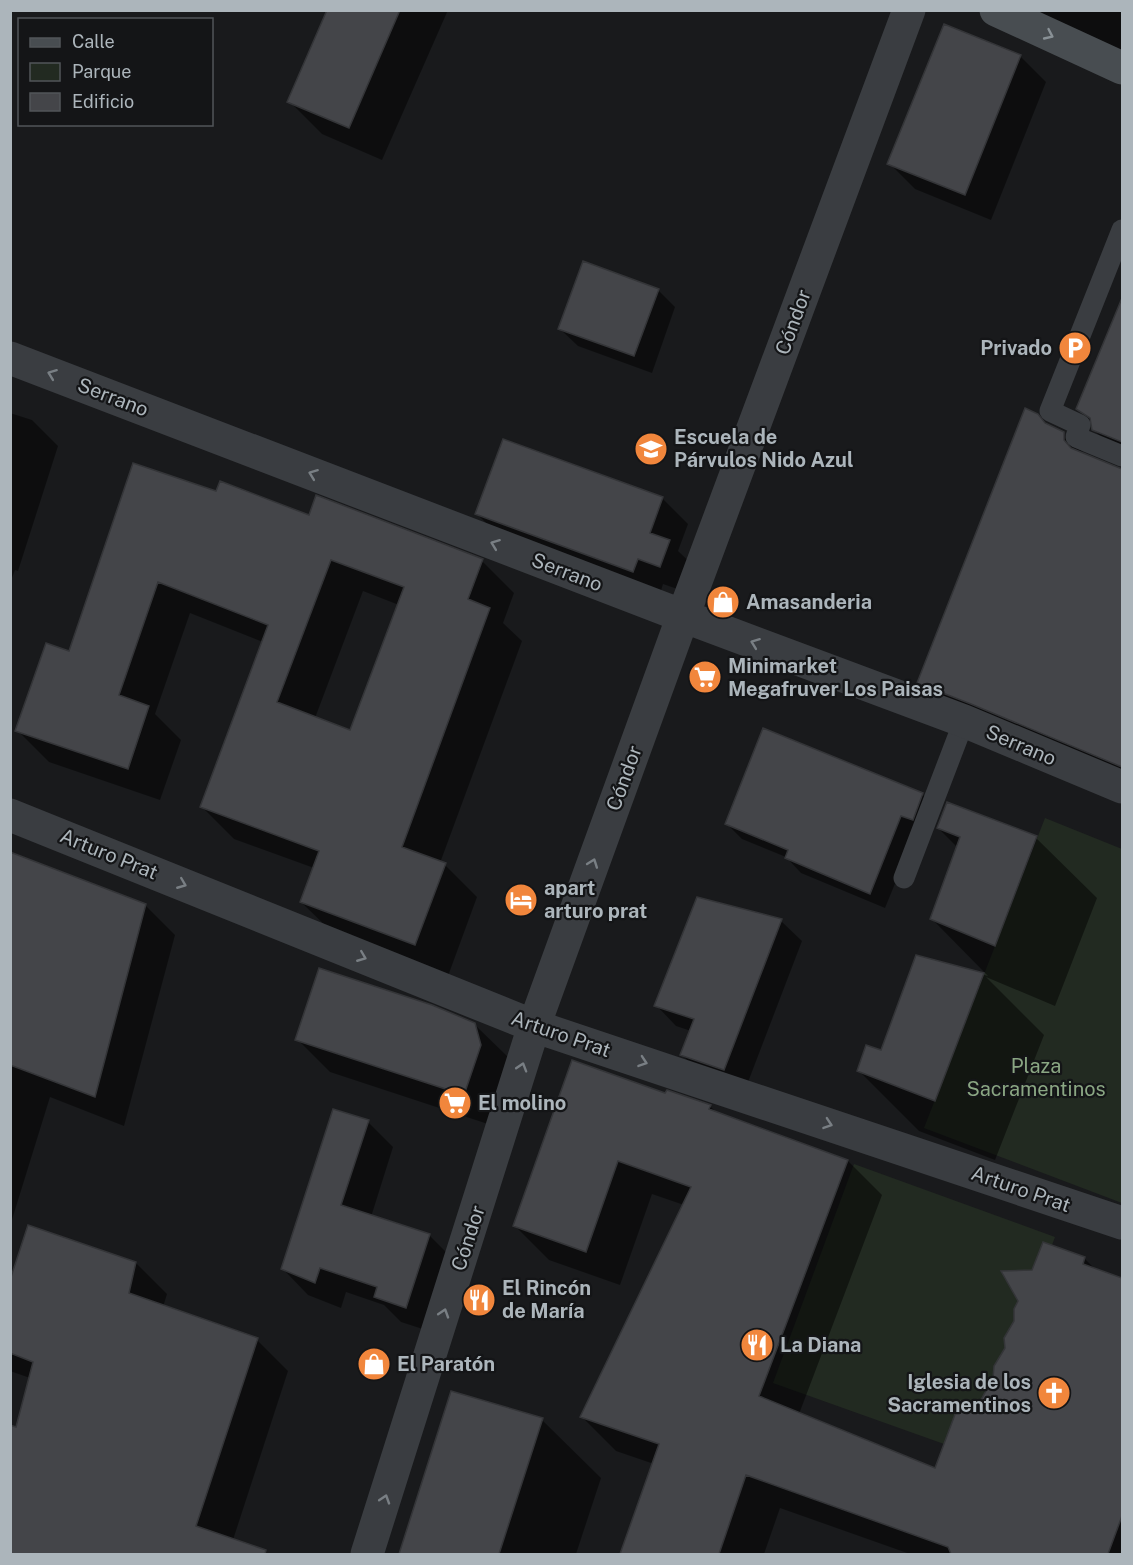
<svg xmlns="http://www.w3.org/2000/svg" width="1133" height="1565" font-family="'Public Sans',sans-serif">
<style>
.green{fill:#222a21}
.shadow{fill:#0007;fill-rule:evenodd}
.building{fill:#444549;stroke:#343538;stroke-width:1.5;fill-rule:evenodd}
.lines{fill:none;stroke-linecap:round;stroke-linejoin:round}
.lane{stroke:#3a3d41;stroke-width:21}
.street{stroke:#3a3d41;stroke-width:33}
.secondary{stroke:#484d51;stroke-width:33}
.oneway{stroke:#899196}
.oneway2{stroke:#797f84}
.labels{text-anchor:middle;stroke-width:4.5;stroke-linejoin:round;paint-order:stroke}
.street-label{font-size:20px;fill:#acb5bb;stroke:#141517}
.poi-label{font-size:20px;font-weight:bold;fill:#acb5bb;stroke:#141517;text-anchor:start}
.park-label{font-size:20px;fill:#8aa683;stroke:#141517}
</style>
<rect width="100%" height="100%" fill="#191a1c"/>
<path class="green" d="M1045,818L1122,849V1203L924,1128Z
M854,1164L1055,1237L1052,1245L1043,1242L1031,1274L1030,1298C1020,1302 1008,1307 1017,1319L1013,1329L1007,1332L1004,1338L1007,1348C1003,1356 998,1359 994,1366L996,1376C985,1391 979,1395 990,1412L960,1401L944,1444L773,1383Z"/>
<path class="shadow" d="M329,10H448L382,160L322,134L289,101Z
M1032,10H1122V64Z
M1020,56L1046,82L991,220L915,189L889,163Z
M658,290L675,307L652,373L578,346L560,329Z
M1122,300V458L1093,429V424L1078,409Z
M10,413L32,420L58,446L18,571L15,570L10,583Z
M1047,425L1063,433L1088,457L1122,470V784L949,713L918,683Z
M217,493L482,561L514,593L503,623L522,641L440,863L445,865L477,897L448,976L334,934L301,902L314,868L234,839L202,807L263,642L190,613L155,714L181,740L160,800L49,762L17,730L70,653ZM363,591L399,605L351,732L315,718Z
M662,498L688,524L678,551L695,567L686,592L663,584L659,597L503,540L477,514Z
M922,794L937,809L917,830L885,908L801,873L786,857L742,839L727,824Z
M938,828L1036,838L1097,898L1055,1006L986,977L1044,1035L995,1160L919,1131L858,1070L882,1052L917,957L988,976L932,919L958,848Z
M10,855L146,906L175,935L124,1126L50,1097L10,1226Z
M781,921L802,941L745,1090L702,1075L682,1055L691,1031L676,1026L656,1005Z
M474,1024L508,1057L497,1127L330,1072L297,1039Z
M666,1095L710,1106L717,1113L848,1161L882,1195L799,1414L936,1470L977,1409L995,1378L1034,1272L1084,1258L1097,1271L1122,1280V1554H910L780,1508L764,1554H622L654,1464L616,1451L582,1417L684,1205L652,1194L620,1285L549,1260L515,1226Z
M368,1122L393,1147L371,1217L429,1235L455,1261L432,1332L401,1322L384,1305L346,1292L341,1308L308,1295L283,1269Z
M136,1263L167,1294L163,1307L257,1340L288,1371L231,1546L239,1554H10V1426L17,1429L30,1378L10,1371V1285Z
M452,1393L542,1420L601,1478L576,1554H400Z"/>
<path class="building" d="M327,10H400L349,128L287,102Z
M944,24L1021,55L965,195L887,164Z
M583,261L659,289L634,356L558,329Z
M1122,298V442L1092,430L1090,418L1076,409Z
M1025,408L1038,414L1045,423L1064,432V440L1071,448L1122,469V767L971,704L917,683Z
M503,439L663,497L650,533L670,540L660,567L638,559L633,572L475,514Z
M133,463L216,491L220,481L309,515L316,495L483,559L468,599L490,608L402,847L446,863L415,945L300,902L319,851L200,807L268,625L158,582L119,695L149,706L128,769L15,731L46,643L69,651ZM331,560L404,587L350,730L277,702Z
M763,728L923,793L913,820L901,816L870,894L785,858L788,850L725,824Z
M947,802L1037,836L995,946L930,919L960,837L937,828Z
M10,852L146,904L95,1097L10,1065Z
M697,897L782,919L724,1070L680,1055L694,1019L654,1006Z
M916,955L984,973L935,1101L857,1071L866,1045L881,1050Z
M319,968L432,1005L475,1023L481,1045L464,1095L295,1040Z
M572,1060L665,1093L667,1090L711,1105L709,1109L848,1160L759,1396L935,1468L960,1401L977,1407L993,1378L994,1366L1005,1348L1004,1338L1014,1321V1309L1018,1301L1001,1271L1032,1270L1043,1242L1085,1257L1083,1264L1122,1278V1516L1108,1554H951L948,1547L746,1475L719,1554H620L659,1444L580,1417L691,1187L618,1161L586,1252L513,1226Z
M333,1109L369,1120L341,1205L430,1234L406,1308L374,1297L377,1287L320,1268L315,1283L281,1269Z
M28,1225L136,1262L129,1293L258,1338L196,1526L266,1550L265,1554H10V1425L16,1427L33,1362L10,1353V1280Z
M451,1391L543,1418L499,1554H399Z"/>
<g class="lines">
<path class="lane" d="M1122,230L1050,411L1080,425L1076,437L1122,456
M904,878L964,721"/>
<path class="street" d="M10,358L683,616L964,721L1122,787
M10,815L534,1026L1122,1223
M367,1554L534,1026L683,616L909,10"/>
<path class="secondary" d="M996,10L1122,68"/>
</g>
<defs><path id="oneway-chevron" d="M-2-3.5L2.5 0L-2 3.5" fill="none" stroke-width="1.6" stroke-linecap="round" stroke-linejoin="round" transform="scale(1.5)"/></defs>
<use class="oneway" href="#oneway-chevron" transform="translate(1049 35) rotate(25)"/>
<g class="oneway2">
<use href="#oneway-chevron" transform="translate(52 374) rotate(-159)"/>
<use href="#oneway-chevron" transform="translate(313 474) rotate(-159)"/>
<use href="#oneway-chevron" transform="translate(495 544) rotate(-159)"/>
<use href="#oneway-chevron" transform="translate(755 643) rotate(-159)"/>
<use href="#oneway-chevron" transform="translate(593 863) rotate(-70)"/>
<use href="#oneway-chevron" transform="translate(182 884) rotate(22)"/>
<use href="#oneway-chevron" transform="translate(362 957) rotate(22)"/>
<use href="#oneway-chevron" transform="translate(643 1062) rotate(19)"/>
<use href="#oneway-chevron" transform="translate(522 1067) rotate(-73)"/>
<use href="#oneway-chevron" transform="translate(828 1124) rotate(19)"/>
<use href="#oneway-chevron" transform="translate(444 1313) rotate(-72)"/>
<use href="#oneway-chevron" transform="translate(385 1499) rotate(-72)"/>
</g>
<defs>
<g id="parking-disc" transform="scale(1.725)"><circle r="9.5" fill="#f1863c" stroke="#141517"/><path d="M-3.5-5.5H1a3.5 3.5 0 0 1 0 7H-1V5.5H-3.5ZM-1-3.4V-.6H.8a1.4 1.4 0 0 0 0-2.8Z" fill="#fff"/></g>
<g id="school-disc" transform="scale(1.725)"><circle r="9.5" fill="#f1863c" stroke="#141517"/><path d="M0-5L7-2L0 1L-7-2ZM-4 1L0 2.5L4 1V4Q0 6-4 4Z" fill="#fff"/></g>
<g id="shop-disc" transform="scale(1.725)"><circle r="9.5" fill="#f1863c" stroke="#141517"/><path d="M-5-2.5h2.3a2.7 3.5 0 0 1 5.4 0H5L5.5 6h-11ZM-1.5-2.5h3a1.5 2.3 0 0 0-3 0Z" fill="#fff"/></g>
<g id="supermarket-disc" transform="scale(1.725)"><circle r="9.5" fill="#f1863c" stroke="#141517"/><path d="M-6-5.5h2.5l.6 2H6L4.5 2H-2.5L-4.4-4H-6ZM-1.5 3.2a1.3 1.3 0 1 0 .1 0ZM3 3.2a1.3 1.3 0 1 0 .1 0Z" fill="#fff"/></g>
<g id="hotel-disc" transform="scale(1.725)"><circle r="9.5" fill="#f1863c" stroke="#141517"/><path d="M-6-4.5h1.5V1H6V5H4.5V3h-9V5H-6ZM-4 0a1.8 1.8 0 1 1 3.6 0ZM.5 0V-2.5h3Q6-2.5 6 0Z" fill="#fff"/></g>
<g id="restaurant-disc" transform="scale(1.725)"><circle r="9.5" fill="#f1863c" stroke="#141517"/><path d="M-5-6h1v4h1v-4h1v4h1v-4h1v5L-1.5 .5V6h-2V.5L-5-1ZM5-6V6H3V1.5H1.5Q1.5-4 5-6Z" fill="#fff"/></g>
<g id="church-disc" transform="scale(1.725)"><circle r="9.5" fill="#f1863c" stroke="#141517"/><path d="M-1.2-6h2.4v3.5h3.3v2.4h-3.3V6h-2.4V-.1h-3.3v-2.4h3.3Z" fill="#fff"/></g>
</defs>
<g fill-rule="evenodd">
<use href="#parking-disc" x="1075" y="348"/>
<use href="#school-disc" x="651" y="449"/>
<use href="#shop-disc" x="723" y="602"/>
<use href="#supermarket-disc" x="705" y="677"/>
<use href="#hotel-disc" x="521" y="900"/>
<use href="#supermarket-disc" x="455" y="1103"/>
<use href="#restaurant-disc" x="479" y="1300"/>
<use href="#restaurant-disc" x="757" y="1345"/>
<use href="#shop-disc" x="374" y="1364"/>
<use href="#church-disc" x="1054" y="1393"/>
</g>
<g class="labels">
<g class="street-label">
<text transform="translate(793 322) rotate(-70)" y="7">Cóndor</text>
<text transform="translate(113 397) rotate(21)" y="7">Serrano</text>
<text transform="translate(567 572) rotate(21)" y="7">Serrano</text>
<text transform="translate(1021 745) rotate(23)" y="7">Serrano</text>
<text transform="translate(624 778) rotate(-70)" y="7">Cóndor</text>
<text transform="translate(109 854) rotate(22)" y="7">Arturo Prat</text>
<text transform="translate(561 1034) rotate(19)" y="7">Arturo Prat</text>
<text transform="translate(1021 1189) rotate(19)" y="7">Arturo Prat</text>
<text transform="translate(468 1238) rotate(-72)" y="7">Cóndor</text>
</g>
<g class="poi-label">
<text x="1052" y="355" text-anchor="end">Privado</text>
<text x="674" y="444">Escuela de<tspan x="674" dy="23">Párvulos Nido Azul</tspan></text>
<text x="746" y="609">Amasanderia</text>
<text x="728" y="673">Minimarket<tspan x="728" dy="23">Megafruver Los Paisas</tspan></text>
<text x="544" y="895">apart<tspan x="544" dy="23">arturo prat</tspan></text>
<text x="478" y="1110">El molino</text>
<text x="502" y="1295">El Rincón<tspan x="502" dy="23">de María</tspan></text>
<text x="780" y="1352">La Diana</text>
<text x="397" y="1371">El Paratón</text>
<text x="1031" y="1389" text-anchor="end">Iglesia de los<tspan x="1031" dy="23">Sacramentinos</tspan></text>
</g>
<g class="park-label">
<text x="1036" y="1073">Plaza<tspan x="1036" dy="23">Sacramentinos</tspan></text>
</g>
</g>
<rect width="1133" height="1565" fill="none" stroke="#acb5bb" stroke-width="24"/>
<rect x="18" y="18" width="195" height="108" fill="#141517" stroke="#515559" stroke-width="1.5"/>
<rect x="30" y="38" width="30" height="9" fill="#484d51" stroke="#515559" stroke-width="1.5"/>
<text x="72" y="48" font-size="18" fill="#acb5bb">Calle</text>
<rect x="30" y="63" width="30" height="18" fill="#222a21" stroke="#515559" stroke-width="1.5"/>
<text x="72" y="78" font-size="18" fill="#acb5bb">Parque</text>
<rect x="30" y="93" width="30" height="18" fill="#444549" stroke="#515559" stroke-width="1.5"/>
<text x="72" y="108" font-size="18" fill="#acb5bb">Edificio</text>
</svg>
